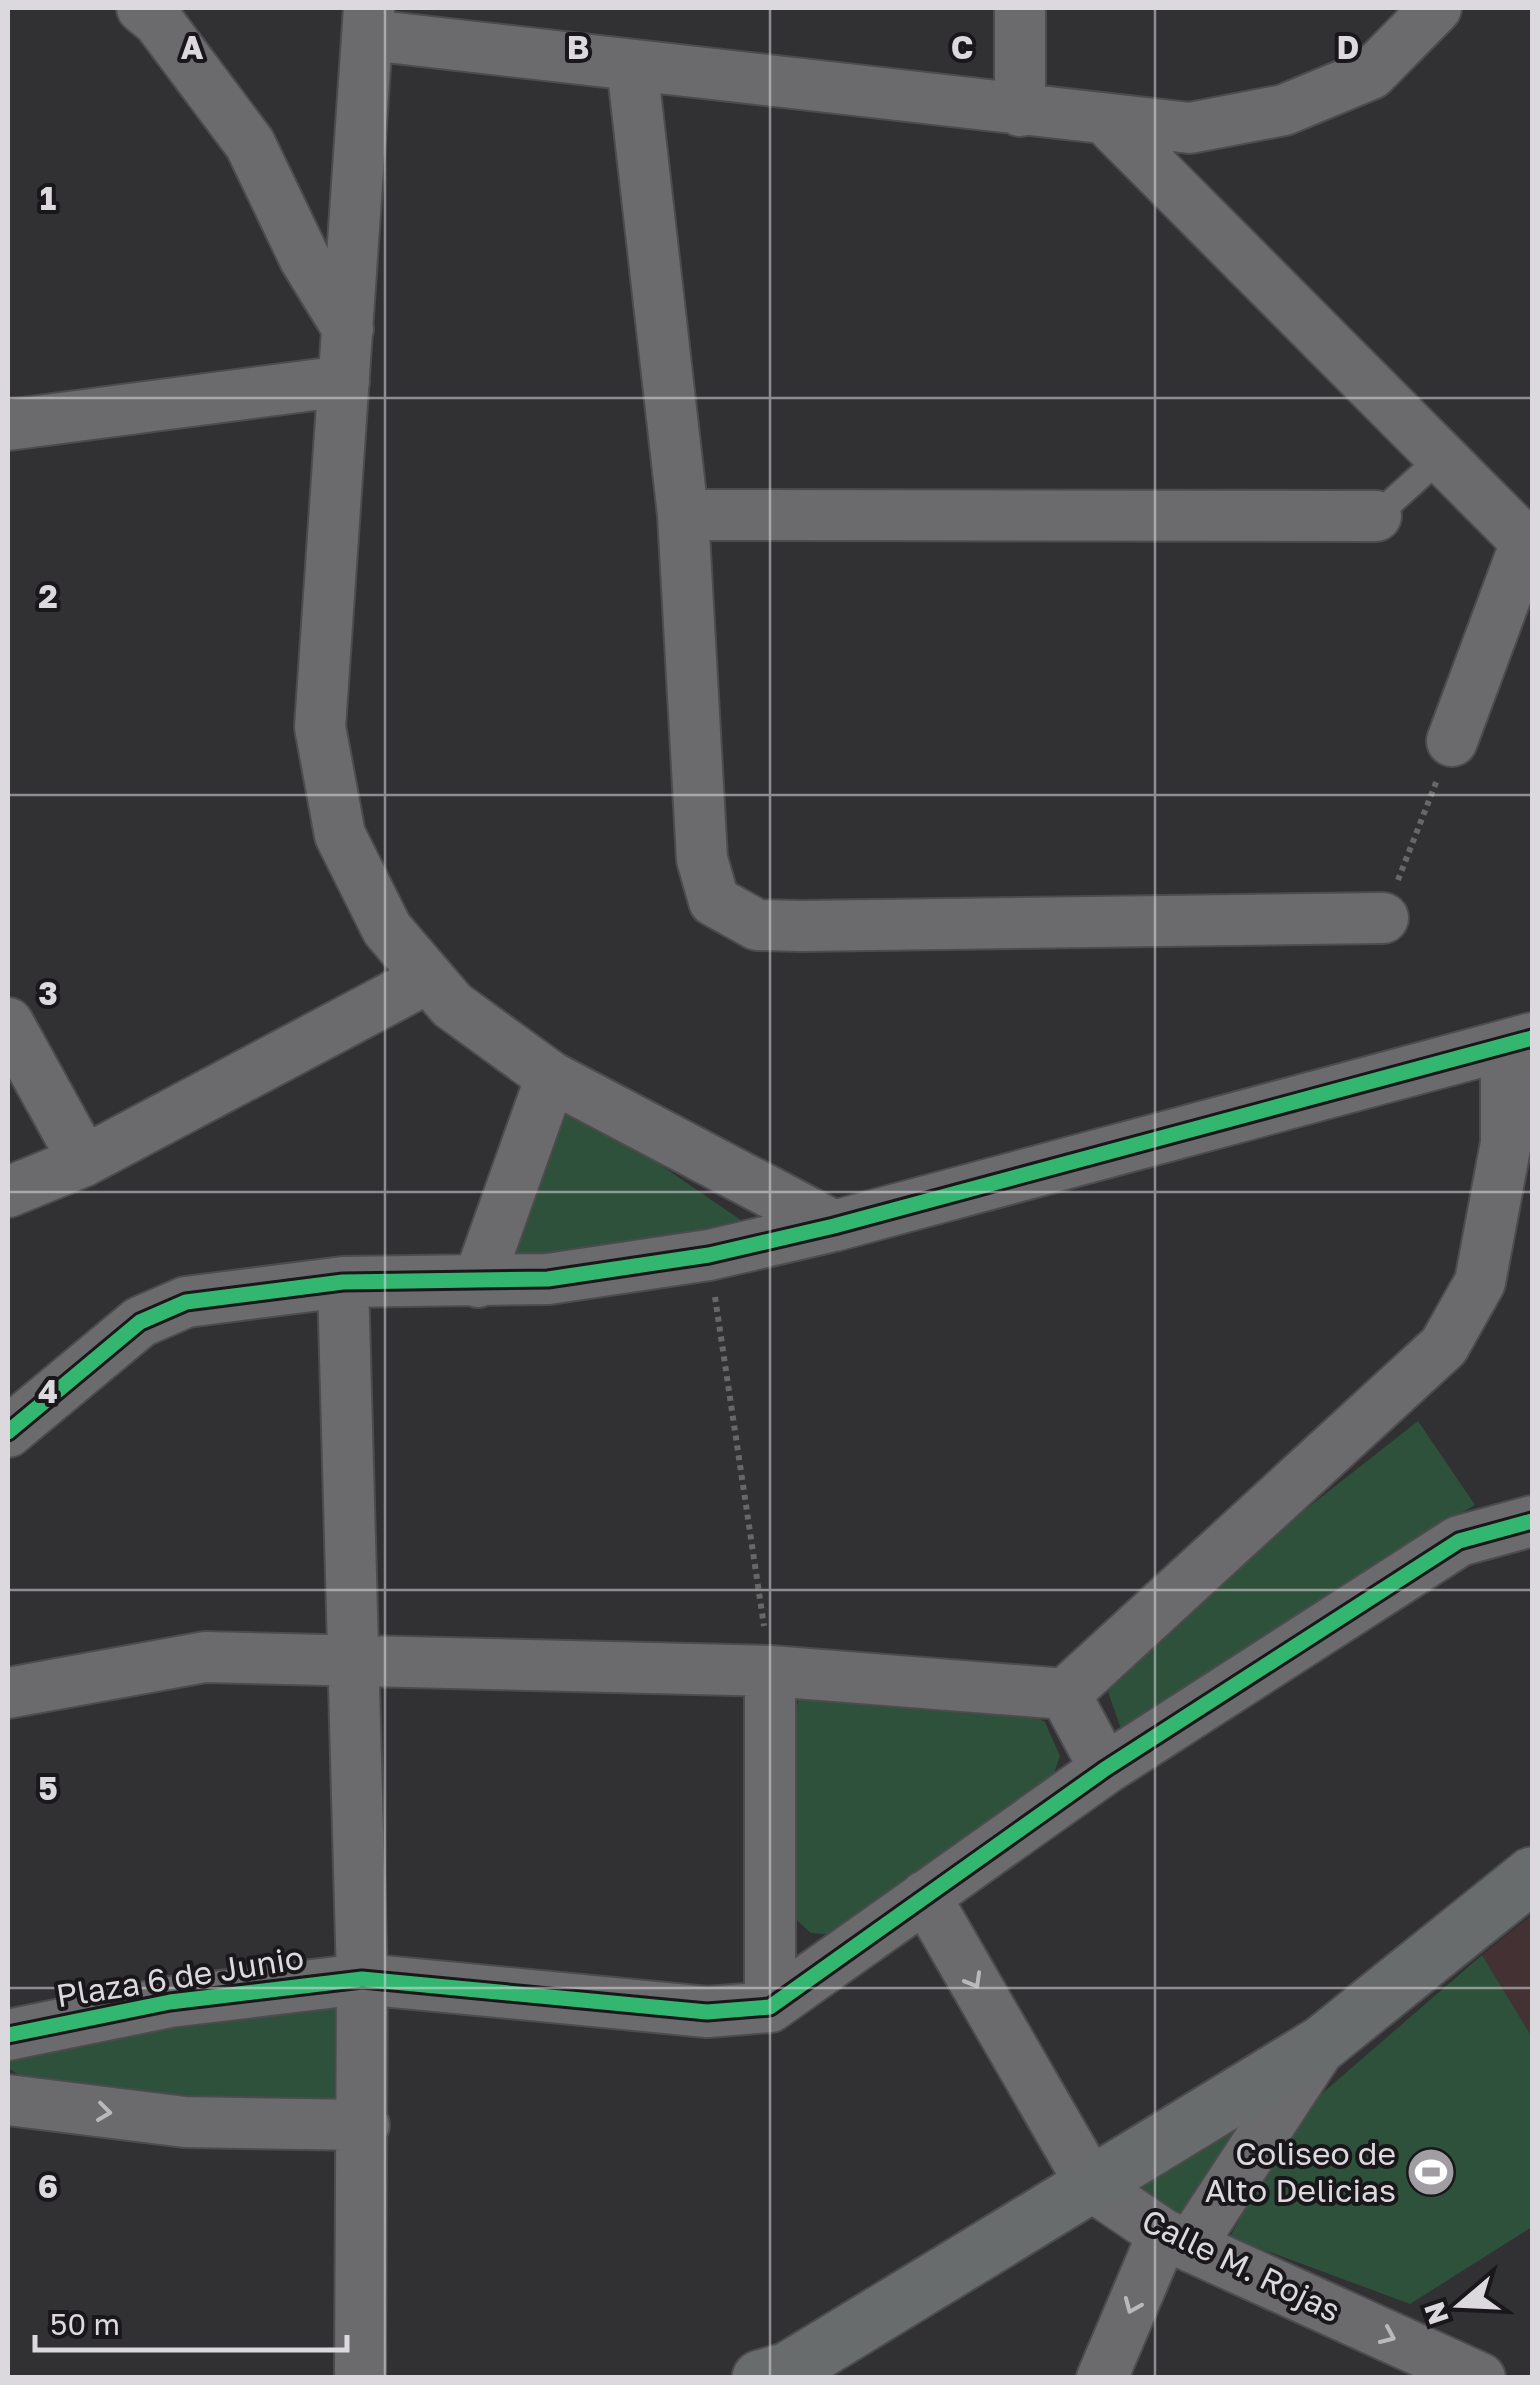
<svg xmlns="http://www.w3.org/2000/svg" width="1540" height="2385" font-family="'Golos Text',sans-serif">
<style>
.medical{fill:#433134}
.green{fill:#2e513b}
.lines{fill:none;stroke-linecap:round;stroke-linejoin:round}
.service-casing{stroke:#4c4b4d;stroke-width:29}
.minor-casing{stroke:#4c4b4d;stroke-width:54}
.secondary-casing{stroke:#4c4b4d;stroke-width:59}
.path{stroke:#676668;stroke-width:6;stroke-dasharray:5 5;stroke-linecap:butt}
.service{stroke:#6b6a6c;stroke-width:25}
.minor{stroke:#6b6a6c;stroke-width:50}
.secondary{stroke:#686c6c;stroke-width:55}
.cycleway-casing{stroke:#19171a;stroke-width:21}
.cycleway{stroke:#33b770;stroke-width:15}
.oneway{stroke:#b9b8bb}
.grid{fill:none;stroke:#dbd9dd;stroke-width:2.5;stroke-opacity:0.55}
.labels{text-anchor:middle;stroke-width:8;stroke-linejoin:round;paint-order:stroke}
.street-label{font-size:32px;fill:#dbd9dd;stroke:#19171a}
.poi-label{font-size:32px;fill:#dbd9dd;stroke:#19171a;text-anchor:end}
.grid-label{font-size:32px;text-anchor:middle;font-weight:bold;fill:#dbd9dd;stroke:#19171a;stroke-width:8;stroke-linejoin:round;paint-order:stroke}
</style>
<rect width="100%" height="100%" fill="#313033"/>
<path class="medical" d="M1532,1915V2037L1482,1955Z"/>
<path class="green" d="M562,1097L758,1232L500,1266Z
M1418,1421L1475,1505L1412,1541L1123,1734L1108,1692L1141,1639Z
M800,1697L1017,1706L1045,1722L1060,1756L1050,1785L835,1935L811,1933L791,1915L792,1719Z
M1482,1955L1532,2037V2227L1410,2304L1230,2237L1296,2116Z
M349,2003L345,2100L189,2101L39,2088L8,2068V2059L34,2042Z
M1291,2074L1184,2227L1133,2178Z"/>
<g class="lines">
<g class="service-casing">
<path id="service" d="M1376,516L1439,459"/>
</g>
<g class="minor-casing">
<path id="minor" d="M142,8L158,21L250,144L305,259L348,329
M369,8L320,727L340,835L387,929L452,1005L551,1077L834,1226
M369,35L1190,128L1284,110L1371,74L1436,8
M632,65L683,515L702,859L714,901L757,925L801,926L1383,918
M1020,111V8
M1107,121L1526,542
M8,425L344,381
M683,515L1376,516
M1452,741L1526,542L1532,537
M8,1023L84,1161
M8,1192L84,1161L428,978
M343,1282L362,1979L360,2378
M478,1282L551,1077
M8,1432L140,1322L186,1302L343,1282L548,1279L709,1255L834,1226L1532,1038
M8,1693L205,1657L770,1671L1065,1694L1105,1769
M1065,1694L1444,1346L1480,1282L1506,1143V1048
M925,1896L1092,2186L1163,2234L1480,2378
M770,2007V1671
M8,2035L170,2002L362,1979L707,2012L770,2007L1105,1769L1459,1541L1532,1521
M8,2100L185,2122L364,2125
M1190,2246L1323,2043
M1102,2378L1163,2234"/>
</g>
<g class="secondary-casing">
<path id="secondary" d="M760,2378L788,2370L1323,2043L1532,1875"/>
</g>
<path class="path" d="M1398,880L1437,780
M715,1297L764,1626"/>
<use href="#service" class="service"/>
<use href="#minor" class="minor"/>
<use href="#secondary" class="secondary"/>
<g class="cycleway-casing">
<path id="cycleway" d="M8,1432L140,1322L186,1302L343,1282L548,1279L709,1255L834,1226L1532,1038
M8,2035L170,2002L362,1979L707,2012L770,2007L1105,1769L1459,1541L1532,1521"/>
</g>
<use href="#cycleway" class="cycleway"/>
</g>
<defs><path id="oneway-chevron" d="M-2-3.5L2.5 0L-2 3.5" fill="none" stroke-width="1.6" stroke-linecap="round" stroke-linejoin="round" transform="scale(2.5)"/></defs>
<g class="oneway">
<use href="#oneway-chevron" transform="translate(974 1981) rotate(60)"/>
<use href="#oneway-chevron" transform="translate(104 2112) rotate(7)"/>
<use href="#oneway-chevron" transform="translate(1132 2306) rotate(113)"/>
<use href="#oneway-chevron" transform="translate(1388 2336) rotate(24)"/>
</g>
<path class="grid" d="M385,8V2378M770,8V2378M1155,8V2378M8,398H1532M8,795H1532M8,1192H1532M8,1590H1532M8,1988H1532"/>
<defs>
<g id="stadium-disc" transform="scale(2.5)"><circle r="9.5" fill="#a09ea2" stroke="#19171a"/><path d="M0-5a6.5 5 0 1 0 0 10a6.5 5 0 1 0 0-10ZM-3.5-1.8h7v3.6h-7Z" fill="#fff"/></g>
</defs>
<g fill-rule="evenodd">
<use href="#stadium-disc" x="1431" y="2172"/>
</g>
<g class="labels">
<g class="street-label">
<text transform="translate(180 1977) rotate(-9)" y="11">Plaza 6 de Junio</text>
<text transform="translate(1241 2266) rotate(26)" y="11">Calle M. Rojas</text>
</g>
<g class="poi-label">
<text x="1396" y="2165">Coliseo de<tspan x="1396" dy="37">Alto Delicias</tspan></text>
</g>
</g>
<g class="grid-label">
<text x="192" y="59">A</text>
<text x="578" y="59">B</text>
<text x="962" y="59">C</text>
<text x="1348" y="59">D</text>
<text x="48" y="210">1</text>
<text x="48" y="608">2</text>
<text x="48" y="1005">3</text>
<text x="48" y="1403">4</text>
<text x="48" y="1800">5</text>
<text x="48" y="2198">6</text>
</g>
<rect width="1540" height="2385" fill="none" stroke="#dbd9dd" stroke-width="20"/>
<g transform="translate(1460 2305) rotate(251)" stroke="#19171a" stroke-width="8" paint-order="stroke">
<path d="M0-8L18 38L0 25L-18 38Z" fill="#dbd9dd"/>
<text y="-15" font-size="28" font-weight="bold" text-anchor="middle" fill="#dbd9dd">N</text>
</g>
<path d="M35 2335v15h312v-15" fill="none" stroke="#dbd9dd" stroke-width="5"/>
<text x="50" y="2335" font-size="30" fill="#dbd9dd" stroke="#19171a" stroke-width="8" paint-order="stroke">50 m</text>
</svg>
